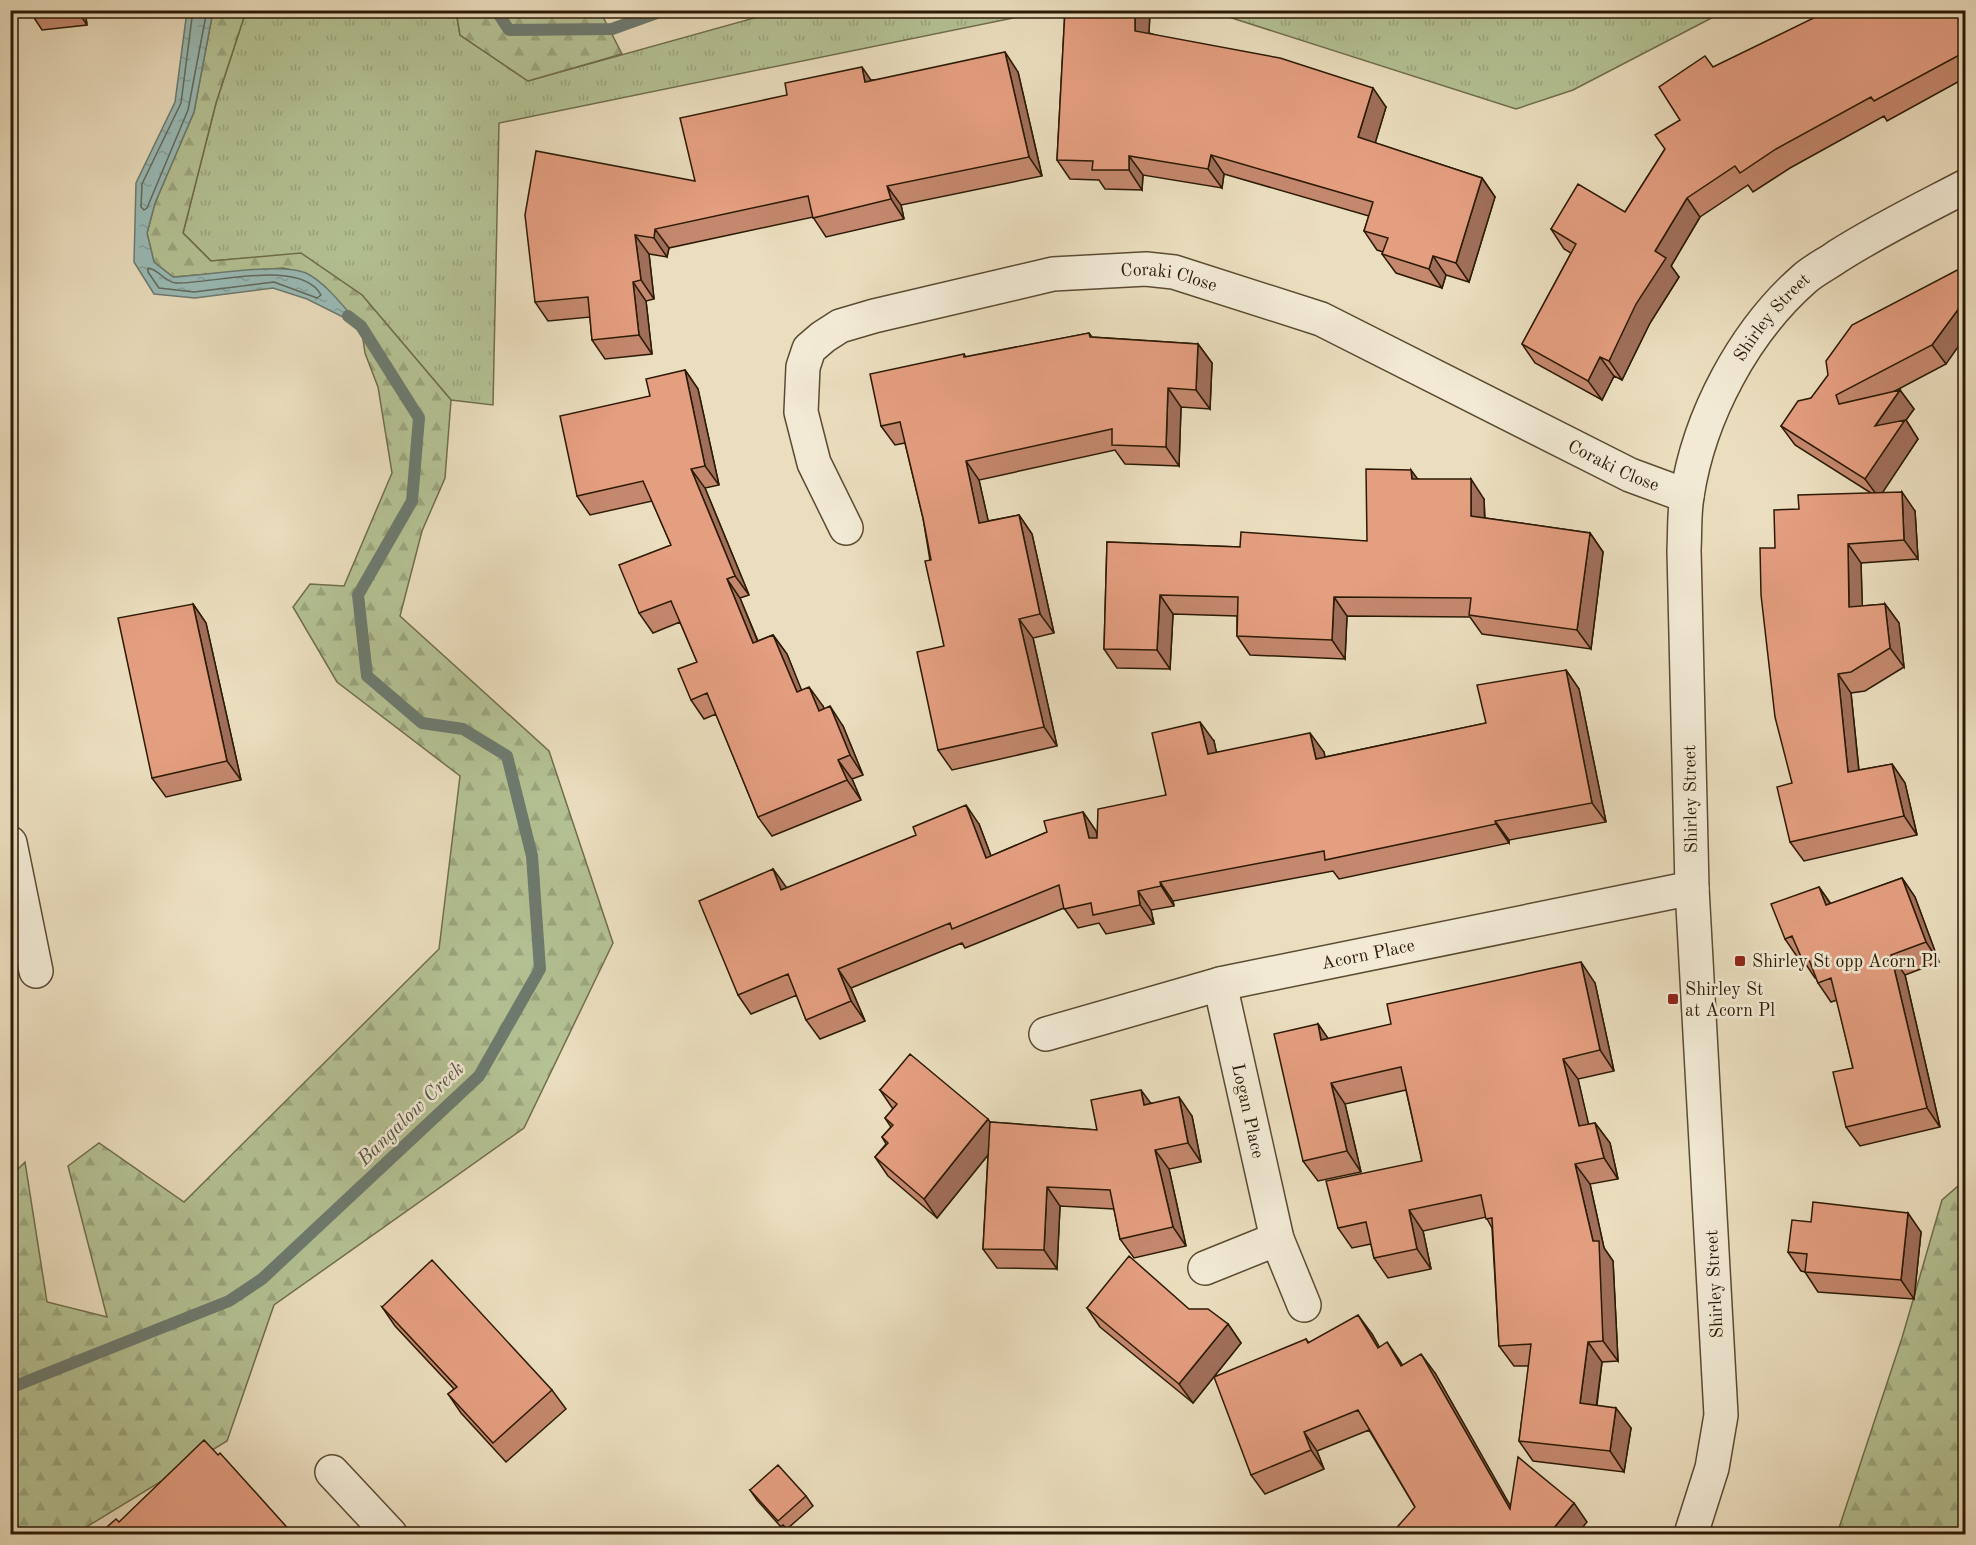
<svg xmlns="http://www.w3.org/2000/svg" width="1976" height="1545" font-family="'Old Standard TT',serif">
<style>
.grass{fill:url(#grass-tufts);stroke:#706e4c;stroke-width:1.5}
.forest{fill:url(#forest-firs);stroke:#706e4c;stroke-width:1.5}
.water{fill:url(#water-ripples);stroke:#6d7b70;stroke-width:1.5}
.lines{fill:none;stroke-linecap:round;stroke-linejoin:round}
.shore{stroke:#626a5e;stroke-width:1.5}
.stream{stroke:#6d7b70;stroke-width:12}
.minor-casing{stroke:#5c4b33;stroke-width:36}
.minor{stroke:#f2ead5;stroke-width:33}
.wall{fill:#c4886e;stroke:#2c1a05;stroke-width:1.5}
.shaded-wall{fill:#a06f5a;stroke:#2c1a05;stroke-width:1.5}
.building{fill:#e49e80;stroke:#2c1a05;stroke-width:1.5}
.poi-dot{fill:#8f2418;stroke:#f2ead5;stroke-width:2}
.labels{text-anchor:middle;stroke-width:5;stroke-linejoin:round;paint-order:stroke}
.street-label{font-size:18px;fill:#2c1a05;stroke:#f2ead5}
.poi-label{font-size:18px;fill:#2c1a05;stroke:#f2ead5;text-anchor:start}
.water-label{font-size:20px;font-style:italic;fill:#525243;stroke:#f2ead5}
</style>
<defs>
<pattern id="grass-tufts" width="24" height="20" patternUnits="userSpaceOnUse" patternTransform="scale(1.5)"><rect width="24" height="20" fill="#b4c294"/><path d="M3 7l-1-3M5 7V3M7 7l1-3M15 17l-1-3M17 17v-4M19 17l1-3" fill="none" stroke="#9ba67e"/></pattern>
<pattern id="forest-firs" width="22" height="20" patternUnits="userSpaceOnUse" patternTransform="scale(1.5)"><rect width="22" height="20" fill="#b4c294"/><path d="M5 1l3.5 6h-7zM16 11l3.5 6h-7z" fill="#9ba67e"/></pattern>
<pattern id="water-ripples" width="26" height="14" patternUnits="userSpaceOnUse" patternTransform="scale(1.5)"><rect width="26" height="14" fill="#99bbb7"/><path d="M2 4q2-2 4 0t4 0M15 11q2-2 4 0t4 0" fill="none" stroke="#84a09c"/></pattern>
</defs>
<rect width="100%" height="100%" fill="#ebdebe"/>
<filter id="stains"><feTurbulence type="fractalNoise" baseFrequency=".00333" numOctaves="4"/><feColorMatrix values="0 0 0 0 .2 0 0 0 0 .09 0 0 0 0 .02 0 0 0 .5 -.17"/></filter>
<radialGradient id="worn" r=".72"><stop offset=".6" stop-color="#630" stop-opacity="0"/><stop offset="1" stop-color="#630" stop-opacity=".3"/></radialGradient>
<path class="grass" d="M246,11H456L460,35L528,81L779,11H1047L499,123L493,405L451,400L362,295L301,254L211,261L183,233L216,103Z
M1210,11H1725L1573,90L1516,109Z"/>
<path class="forest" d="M213,11H246L216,103L183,233L211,261L301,253L362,295L451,400L445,478L422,531L400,616L549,751L613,943L524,1128L274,1305L227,1441L75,1534H11V1176L25,1162L47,1302L107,1317L68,1166L99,1143L184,1202L439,949L460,776L337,682L293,607L310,584L344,586L392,473L378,387L365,353L361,326L331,294L307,274L283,268L173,277L154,262L147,233L155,203L194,112Z
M456,11H491L508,28L502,11H600L622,54L528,81L460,35Z
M1965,1180V1534H1837L1902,1338L1942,1200Z"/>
<path class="water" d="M187,11H213L194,112L155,203L147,233L154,262L173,277C204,276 283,261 308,274C328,285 345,309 361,326L307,299L273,288L195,298L154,294L134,262L136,183L175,102Z"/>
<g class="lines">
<path class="shore" d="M193,10L181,103L142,184L141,207L144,210L147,208L188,110L207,10
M148,268C158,269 165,282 176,283C212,284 301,258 321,295L317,298L274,282L194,292L159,288L148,272Z"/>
<path class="stream" d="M496,10L509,30L612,29L665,10
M10,1388L229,1301L262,1279L479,1076L540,969L532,856L507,756L463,729L422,723L367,676L358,595L412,501L419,418L361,326L348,316"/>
<g class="minor-casing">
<g id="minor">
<path id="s1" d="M846,528L814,463L801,412L803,367L809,349L823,337L840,326L874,316L1053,274L1146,269L1174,272L1321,319L1630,475L1687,496"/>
<path d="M10,843L36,971"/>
<path id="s2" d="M1220,984L1277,1239L1304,1305"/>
<path id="s3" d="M1046,1034L1220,984L1692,888"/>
<path d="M1205,1268L1277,1239"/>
<path d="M332,1472L390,1534"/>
<path id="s4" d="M1691,1534L1712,1468L1721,1415L1692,888L1684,550C1685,532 1684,513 1687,496C1699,416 1744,332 1804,279C1814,270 1827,264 1838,256C1879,230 1922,209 1966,186"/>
</g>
</g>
<use href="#minor" class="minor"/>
</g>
<path class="wall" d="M29,10H85L87,25L42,30Z
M1065,10H1149L1150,12L1149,33L1386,107L1375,143L1482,178L1495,197L1469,282L1446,275L1442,288L1396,273L1382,254L1383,252L1377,250L1364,231L1369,216L1224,174L1222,188L1143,175L1142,190L1105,189L1099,180L1070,179L1057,160Z
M1965,10V78L1887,121L1884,116L1790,168L1753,192L1748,185L1700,217L1671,266L1679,277L1650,323L1622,380L1614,376L1602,400L1535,363L1522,344L1571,253L1564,249L1551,229L1625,212L1665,149L1680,120L1713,67Z
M1018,72L1042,176L901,205L904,219L826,237L813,217L669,248L667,257L649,254L654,299L646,301L652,354L605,359L592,340L590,317L548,321L535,302L695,181L871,80Z
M1965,266L1946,364L1893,392L1900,390L1914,409L1906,420L1918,439L1882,492L1915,511L1918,559L1861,563L1862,606L1885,604L1899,623L1904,667L1865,691L1851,693L1859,770L1892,764L1905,783L1917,835L1804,861L1790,842L1792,783L1775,548L1799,509L1871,493L1795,445L1781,426L1811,398Z
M1089,333L1092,337L1198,344L1212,363L1210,409L1181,407L1179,466L1125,464L1115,450L979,480L988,521L1019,515L1032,534L1054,633L1033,638L1057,746L952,770L938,750L944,646L923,518L905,443L895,445L881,426L964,354L966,357Z
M685,370L698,389L719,485L705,488L749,595L740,598L758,641L773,635L787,654L801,690L823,706L824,709L843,726L863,775L852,779L861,800L772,836L758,817L716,714L704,719L691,700L697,662L680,622L653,633L639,613L671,545L652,501L590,515L577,496L650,396Z
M1418,479L1484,499L1485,518L1590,533L1603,552L1591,649L1482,634L1470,617L1347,616L1345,659L1250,655L1237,636V616L1173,614L1170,669L1117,668L1104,649L1107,542L1240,547L1367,541Z
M193,604L206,623L241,780L166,797L152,778Z
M1566,670L1579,689L1606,822L1509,840V843L1339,879L1333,871L1173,901L1174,906L1151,910L1154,924L1106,934L1099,923L1078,928L1064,908L965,948L962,943L851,988L865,1021L820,1039L806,1020L797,995L751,1014L738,995L773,869L786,888L979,824L991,856L1047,832L1083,812L1096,831L1097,836L1166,795L1214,741L1216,752H1324L1325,757L1486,723Z
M1902,878L1915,897L1939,962L1905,975L1940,1127L1860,1146L1846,1127L1853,1068L1837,1000L1831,1002L1818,983L1816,978H1815L1801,957L1798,958L1785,939L1819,887L1831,904Z
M1595,983L1614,1071L1578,1079L1588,1124L1595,1123L1610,1143L1618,1179L1590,1184L1604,1248L1613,1261L1618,1361L1602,1362L1597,1405L1631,1428L1624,1472L1533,1461L1519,1441L1529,1366H1514L1499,1346L1492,1228L1486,1217L1423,1231L1431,1269L1388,1278L1374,1258L1371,1244L1352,1248L1338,1228L1422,1161L1406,1090L1345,1104L1361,1172L1318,1181L1303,1161L1318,1024L1328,1039Z
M880,1090L990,1122L1097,1130L1151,1103L1192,1116L1201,1162L1169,1169L1186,1246L1134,1258L1120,1239L1114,1209L1060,1206L1057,1269L997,1268L983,1249L988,1155L937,1218L888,1176L875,1157L886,1144L882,1137L891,1127L885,1118L893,1109Z
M1811,1222L1921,1232L1914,1299L1818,1292L1805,1272L1801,1271L1788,1252Z
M382,1307L552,1390L566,1409L506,1462L461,1413L448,1394L454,1389L395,1326Z
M1087,1308L1228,1324L1241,1343L1193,1403L1100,1327Z
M1372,1334L1379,1347L1402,1365L1435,1373L1510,1506L1587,1522L1415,1507L1369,1430L1317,1451L1324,1469L1265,1494L1251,1475L1306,1339L1309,1343Z
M750,1490L806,1496L813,1506L787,1529L781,1527L757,1500Z"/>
<path class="shaded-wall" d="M77,10H85L87,25Z
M1135,10H1149L1150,12L1148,50L1135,31Z
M1005,52L1018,72L1042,176L1029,157Z
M862,67L875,86L865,82Z
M1373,88L1386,107L1371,157L1358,137Z
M1211,155L1224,174L1222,188L1208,169Z
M1129,156L1143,175L1142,190L1129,170Z
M1482,178L1495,197L1469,282L1456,263Z
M887,186L901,205L904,219L891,199Z
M1687,198L1700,217L1671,266L1679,277L1650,323L1622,380L1609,361L1655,251Z
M655,229L669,248L667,257L654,238Z
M635,235L649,254L654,299L641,280Z
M1433,256L1446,275L1442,288L1429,269Z
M633,282L646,301L652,354L639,335Z
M1962,304L1965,308V337L1946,364L1932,345Z
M1198,344L1212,363L1210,409L1196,390Z
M1600,357L1614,376L1602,400L1588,381Z
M685,370L698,389L719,485L705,466Z
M1168,388L1181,407L1179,466L1166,447Z
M1900,390L1914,409L1906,420L1918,439L1879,498L1865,479L1875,426Z
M966,461L979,480L993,542L979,523Z
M691,469L705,488L749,595L735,576Z
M1411,470L1425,489L1412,479Z
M1471,479L1484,499L1485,535L1471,516Z
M1902,492L1915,511L1918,559L1904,540Z
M1019,515L1032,534L1054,633L1040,614Z
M1590,533L1603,552L1591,649L1577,630Z
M1848,544L1861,563L1863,626L1849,607Z
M727,579L740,598L766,662L753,643Z
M1160,595L1173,614L1170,669L1157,650Z
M1334,597L1347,616L1345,659L1332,640Z
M193,604L206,623L241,780L227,761Z
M1885,604L1899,623L1904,667L1890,648Z
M1019,619L1033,638L1057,746L1044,727Z
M773,635L787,654L810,711L797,692Z
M1566,670L1579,689L1606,822L1592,803Z
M1838,674L1851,693L1861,792L1848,772Z
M809,687L823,706L833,730L819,711Z
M830,706L843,726L863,775L850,755Z
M1200,722L1214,741L1221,773L1208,754Z
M1310,733L1324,752L1329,778L1316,759Z
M838,760L852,779L861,800L847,780Z
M1892,764L1905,783L1917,835L1904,816Z
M966,805L979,824L999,877L986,858Z
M1083,812L1096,831L1102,857L1089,838Z
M1495,821L1509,840V843L1496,824Z
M773,869L787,888L781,890Z
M1902,878L1915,897L1939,962L1926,942Z
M1160,882L1173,901L1174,906L1161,886Z
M1819,887L1832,906L1826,905Z
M1138,891L1151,910L1154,924L1140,905Z
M1891,955L1905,975L1940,1127L1927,1108Z
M1581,962L1595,983L1614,1071L1600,1050Z
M838,969L851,988L865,1021L851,1001Z
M1318,1024L1332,1044L1321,1040Z
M1563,1059L1578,1079L1594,1147L1579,1126Z
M1331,1083L1345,1104L1361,1172L1347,1151Z
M1141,1090L1155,1109L1144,1105Z
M1179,1097L1192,1116L1201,1162L1188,1143Z
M988,1119L1001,1139L937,1218L924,1199Z
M1595,1123L1610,1143L1618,1179L1604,1158Z
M1155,1150L1169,1169L1186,1246L1173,1227Z
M1575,1164L1590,1184L1604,1248L1613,1261L1618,1361L1603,1341L1593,1241Z
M1047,1187L1060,1206L1057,1269L1044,1250Z
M1409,1210L1423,1231L1431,1269L1417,1249Z
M1908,1213L1921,1232L1914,1299L1901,1280Z
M1358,1315L1372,1334L1391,1367L1378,1348Z
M1228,1324L1241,1343L1193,1403L1179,1384Z
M1387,1342L1400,1361L1414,1385L1401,1366Z
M1588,1342L1602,1362L1594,1423L1580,1403Z
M1421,1354L1435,1373L1523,1528L1510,1509Z
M1616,1408L1631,1428L1624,1472L1610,1451Z
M1304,1432L1317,1451L1324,1469L1311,1450Z
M1574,1503L1587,1522L1577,1534H1549Z"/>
<path class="building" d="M1065,10H1135V31L1280,58L1373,88L1358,137L1482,178L1456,263L1433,256L1429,269L1382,254L1388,238L1364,231L1373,202L1211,155L1208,169L1129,156V170H1092L1093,161L1057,160Z
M1825,10H1965V52L1874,101L1871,97L1776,149L1740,173L1735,166L1687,198L1655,251L1666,258L1636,304L1609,361L1600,357L1588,381L1522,344L1576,244L1551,229L1578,184L1625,212L1665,149L1655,135L1680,120L1659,87L1705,56L1713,67L1826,12Z
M1005,52L1029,157L887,186L891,199L813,218L808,196L655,229L654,238L635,235L641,280L633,282L639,335L592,340L588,297L535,302L525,215L536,151L695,181L680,118L787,95L785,83L862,67L865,82Z
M1965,266V320L1962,304L1932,345L1836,395L1839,404L1900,390L1875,426L1905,420L1865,479L1781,426L1798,401L1811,398L1828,375L1826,361L1852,325Z
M1089,333L1090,337L1198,344L1196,390L1168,388L1166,447L1112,445V429L966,461L979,523L1019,515L1040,614L1019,619L1044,727L938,750L917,652L944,646L925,561L931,560L923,518L900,422L881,426L870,374L964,354V357Z
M685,370L705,466L691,469L735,576L727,579L753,643L773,635L797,692L809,687L819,711L830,706L850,755L838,760L847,780L758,817L707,693L691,700L678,669L697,662L671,601L639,613L619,565L671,545L643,481L577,496L560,416L650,396L646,379Z
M1366,469L1411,470L1412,479H1471V516L1590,533L1577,630L1469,615L1471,598L1334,597L1332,640L1237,636L1238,597L1160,595L1157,650L1104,649L1107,542L1240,547L1241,532L1367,541Z
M1902,492L1904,540L1848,544L1849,607L1885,604L1890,648L1851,672L1838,674L1848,772L1892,764L1904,816L1790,842L1777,787L1792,783L1775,717L1761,595L1760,548H1775L1774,510L1799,509L1798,495Z
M193,604L227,761L152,778L118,618Z
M1566,670L1592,803L1495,821L1496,824L1325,860L1324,851L1160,882L1161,886L1138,891L1140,905L1093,915L1091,903L1064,909L1059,885L952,929L950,923L838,969L851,1001L806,1020L788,974L738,995L699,901L773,869L781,890L916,835L913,827L966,805L986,858L1047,832L1044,821L1083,812L1089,838H1097L1098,809L1166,795L1152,733L1200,722L1208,754L1310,733L1316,759L1486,723L1477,685Z
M1902,878L1926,942L1891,955L1927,1108L1846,1127L1833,1072L1853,1068L1831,978L1818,983L1808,957L1802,959L1792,936L1785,939L1771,904L1819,887L1826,905Z
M1581,962L1600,1050L1563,1059L1579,1126L1595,1123L1604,1158L1575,1164L1593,1241H1599L1603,1341L1588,1342L1580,1403L1616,1408L1610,1451L1519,1441L1531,1344L1499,1346L1492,1218L1486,1219L1481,1195L1409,1210L1417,1249L1374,1258L1366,1222L1338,1228L1326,1181L1422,1161L1401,1067L1331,1083L1347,1151L1303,1161L1274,1034L1318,1024L1321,1040L1391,1024L1387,1004Z
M910,1054L988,1119L924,1199L875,1157L888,1143L882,1137L893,1125L885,1118L897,1104L880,1090Z
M1141,1090L1144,1105L1179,1097L1188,1143L1155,1150L1173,1227L1120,1239L1110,1190L1047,1187L1044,1250L983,1249L990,1122L1097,1130L1091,1100Z
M1813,1202L1908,1213L1901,1280L1805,1272L1807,1254L1788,1252L1792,1220L1811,1222Z
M1129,1256L1189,1309H1208L1228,1324L1179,1384L1087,1308Z
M432,1260L552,1390L493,1443L448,1394L457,1387L382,1307Z
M1358,1315L1378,1348L1387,1342L1401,1366L1421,1354L1510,1509L1518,1457L1574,1503L1549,1534H1394L1392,1533L1415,1507L1358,1410L1304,1432L1311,1450L1251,1475L1214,1377L1306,1339L1308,1343Z
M204,1440L218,1455L220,1453L293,1534H99L116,1519L119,1522Z
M778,1465L806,1496L778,1521L750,1490Z
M783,1525L792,1534H771Z"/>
<g class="poi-dot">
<rect x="1734" y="955" width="12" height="12" rx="3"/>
<rect x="1667" y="993" width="12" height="12" rx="3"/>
</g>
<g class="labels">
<g class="street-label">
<text dy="6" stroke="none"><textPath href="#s1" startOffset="564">Coraki Close</textPath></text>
<text dy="6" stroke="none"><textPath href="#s4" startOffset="1244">Shirley Street</textPath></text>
<text dy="6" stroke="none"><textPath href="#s1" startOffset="1050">Coraki Close</textPath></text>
<text transform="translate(1690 799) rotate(-91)" y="6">Shirley Street</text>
<text dy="6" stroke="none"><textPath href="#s3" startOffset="332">Acorn Place</textPath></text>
<text dy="6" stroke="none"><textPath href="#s2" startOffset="130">Logan Place</textPath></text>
<text transform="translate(1714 1284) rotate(-93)" y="6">Shirley Street</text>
</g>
<g class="poi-label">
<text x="1752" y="967">Shirley St opp Acorn Pl</text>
<text x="1685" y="995">Shirley St<tspan x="1685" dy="21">at Acorn Pl</tspan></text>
</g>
<g class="water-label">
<text transform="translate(410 1113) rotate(-44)" y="7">Bangalow Creek</text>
</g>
</g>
<rect width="1976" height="1545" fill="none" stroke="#ebdebe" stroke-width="36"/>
<rect x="12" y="12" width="1952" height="1521" fill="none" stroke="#2c1a05" stroke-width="3"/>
<rect x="18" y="18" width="1940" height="1509" fill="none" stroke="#2c1a05" stroke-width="1.5"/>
<rect width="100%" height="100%" filter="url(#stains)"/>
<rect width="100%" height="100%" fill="url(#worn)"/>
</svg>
